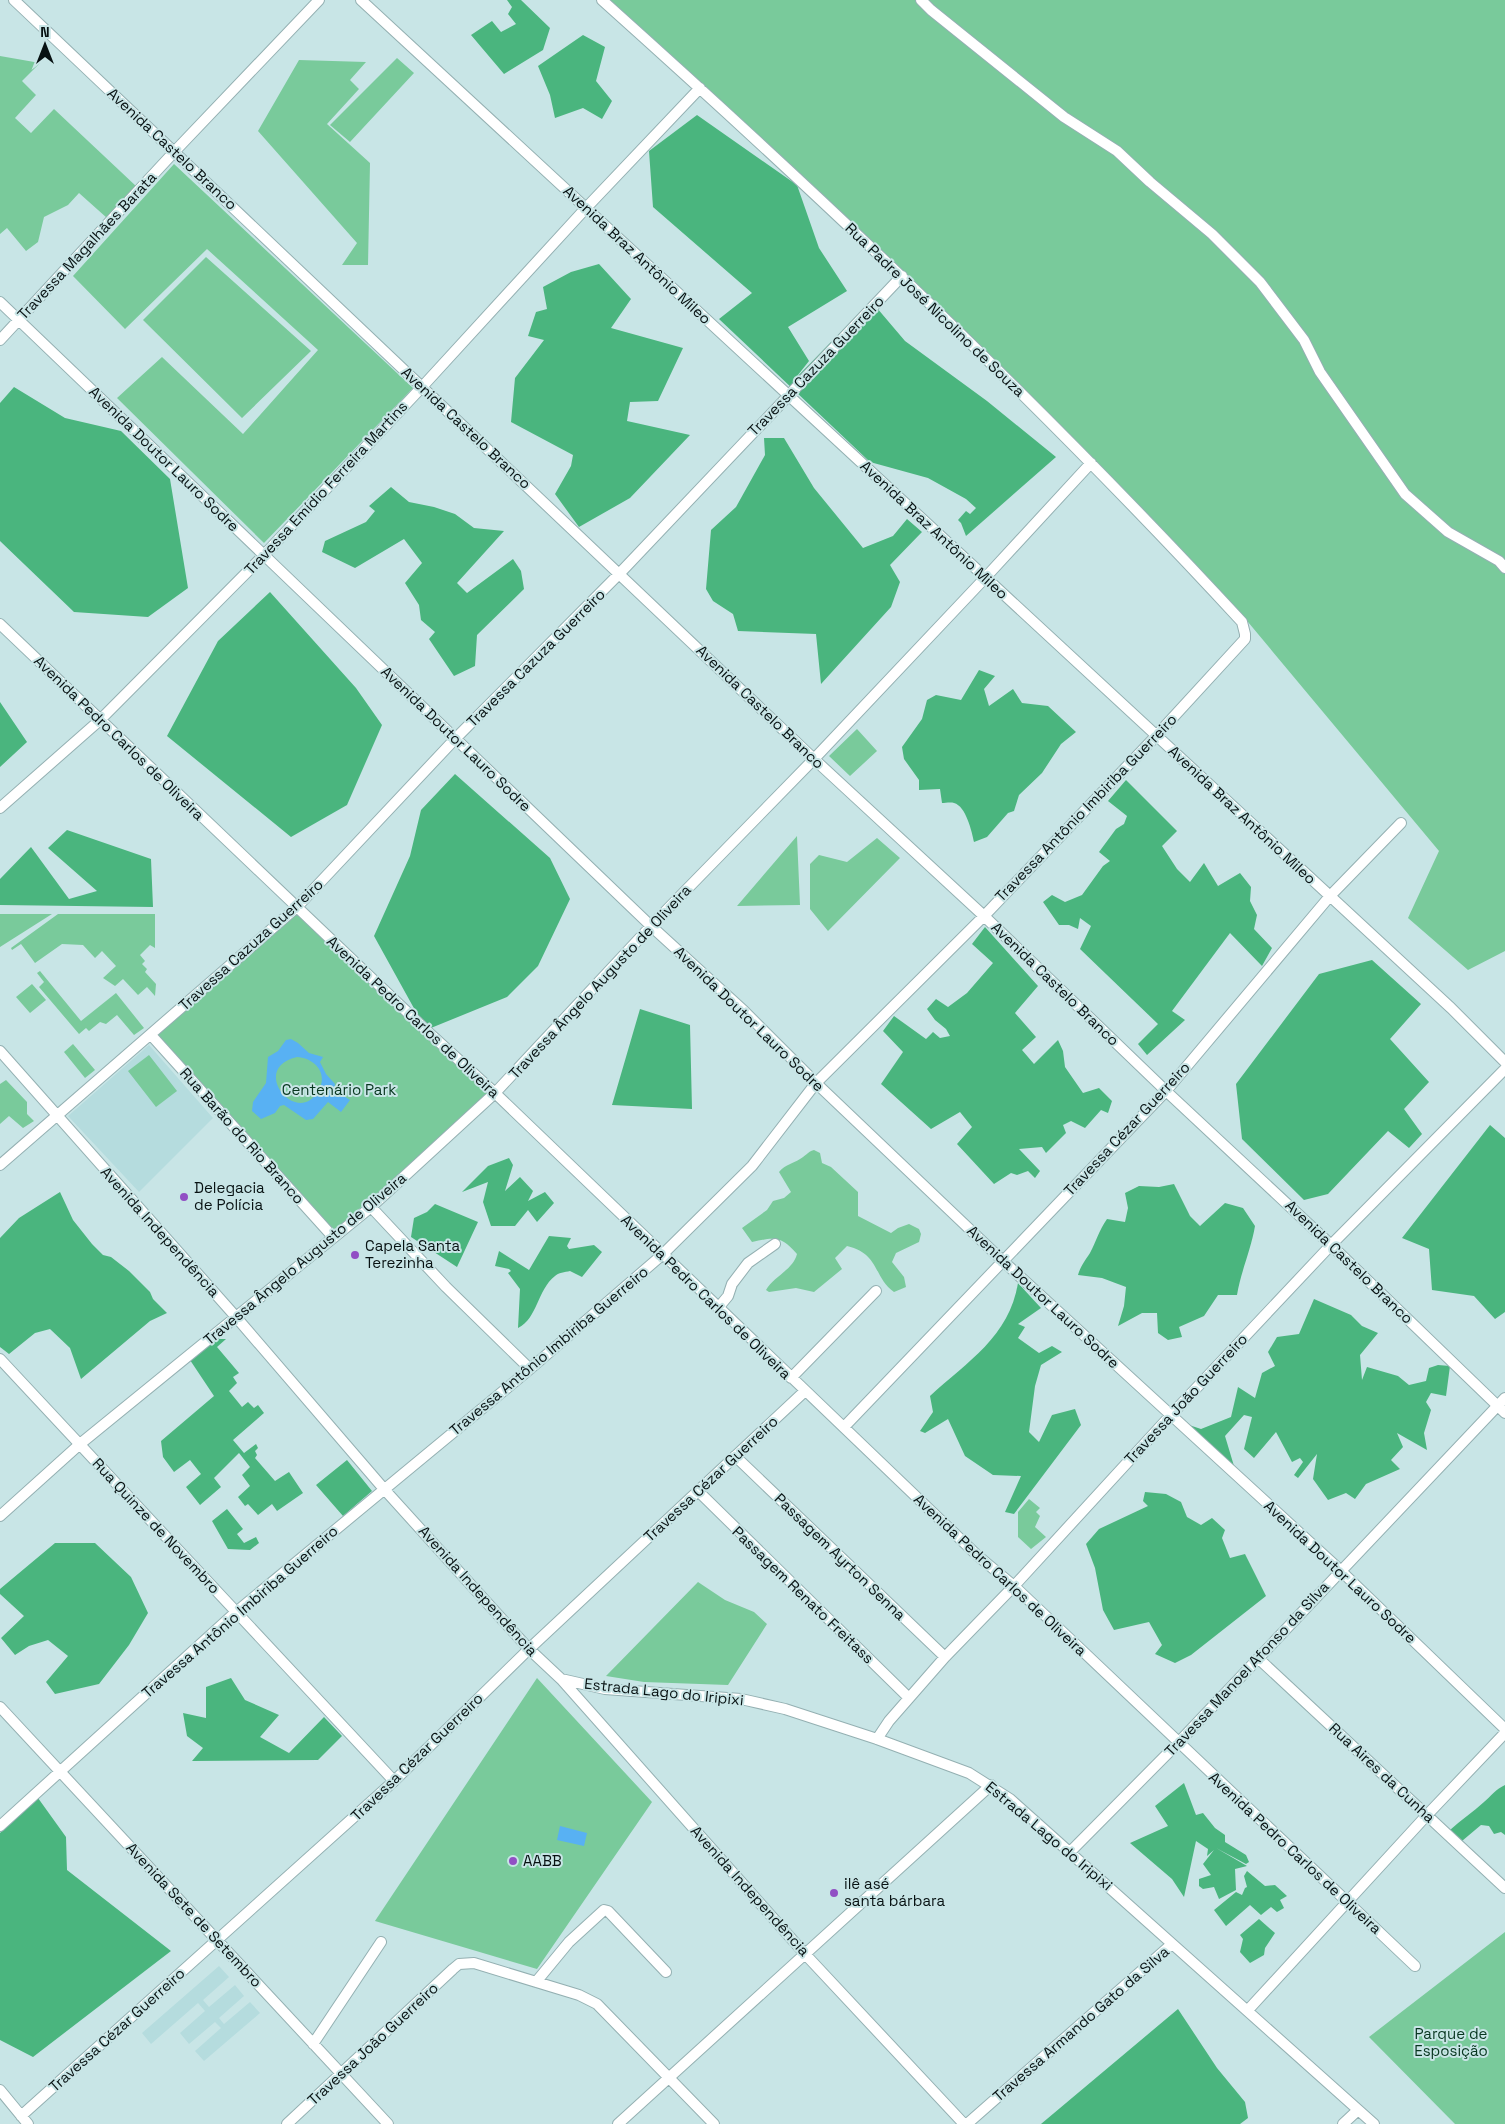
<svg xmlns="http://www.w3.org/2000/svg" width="1505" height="2124" font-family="'Space Grotesk',sans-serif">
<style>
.built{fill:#b5dcde}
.green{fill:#79ca9b}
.forest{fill:#4ab57e}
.water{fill:#58b1f3;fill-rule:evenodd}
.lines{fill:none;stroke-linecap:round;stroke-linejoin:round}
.minor-casing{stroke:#94b0b2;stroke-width:12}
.minor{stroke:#fff;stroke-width:10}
.poi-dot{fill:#914fc4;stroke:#c8e5e6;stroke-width:2}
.labels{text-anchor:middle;stroke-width:4;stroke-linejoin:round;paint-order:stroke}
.street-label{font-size:15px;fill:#081213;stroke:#c8e5e6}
.park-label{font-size:15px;fill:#083720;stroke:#c8e5e6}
.poi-label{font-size:15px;fill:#081213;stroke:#c8e5e6;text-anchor:start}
</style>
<rect width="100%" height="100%" fill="#c8e5e6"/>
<path class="built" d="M149,1045L213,1118L139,1192L68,1116Z
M219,1966L229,1977L203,2000L209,2007L235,1985L244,1996L219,2018L224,2024L250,2002L260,2013L204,2061L195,2051L221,2028L215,2022L189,2044L180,2033L205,2011L198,2003L151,2044L142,2033Z"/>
<path class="green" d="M610,0H1505V951L1468,970L1408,918L1439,851L1248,622L1094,459L805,178Z
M0,56L40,63L22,81L36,95L15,118L31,133L54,109L137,187L107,218L79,193L68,205L44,217L38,242L26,251L7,228L0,234Z
M397,58L414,73L350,142L330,125Z
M299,60L366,62L350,80L359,89L327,124L370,163L368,265H342L357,243L258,131Z
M174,164L413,388L264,543L117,398L162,357L243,434L318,350L207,249L125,329L73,276Z
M206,257L311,351L242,418L143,320Z
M857,729L877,751L850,776L829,756Z
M797,836L800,905L737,906Z
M877,838L900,858L828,931L810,909V864L819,855L847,862Z
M297,913L490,1094L333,1232L156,1035Z
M0,914H52L0,947Z
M58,914H155V948L150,945L140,955L145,961L142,964L147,969L145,972L156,984L155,996L147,987L138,995L123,979L115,986L103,978L116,966L102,951L95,958L83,945L62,944L35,963L21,944L12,950L11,948Z
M40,971L81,1021L116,993L144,1028L134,1035L117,1015L106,1024L100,1022L89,1031L86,1028L79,1034L39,987L44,982L37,973Z
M32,984L46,1000L30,1013L16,997Z
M73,1044L95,1070L85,1078L64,1052Z
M149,1055L177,1091L156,1107L128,1071Z
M6,1080L27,1102V1114L34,1121L23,1128L9,1116L0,1124V1084Z
M814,1150L820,1153L822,1163L831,1167L858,1192V1216L891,1233L898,1228L909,1224L919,1229L921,1234L919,1242L896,1253L892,1262L904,1277L906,1287L894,1292C873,1277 880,1254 847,1246L835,1258L842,1269L814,1292L796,1288L769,1292L766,1290C774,1276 793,1270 797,1254C781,1236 775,1237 752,1242L742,1228L767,1210L773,1201L784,1198L791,1192L779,1172C786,1164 792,1164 800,1159C806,1156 807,1152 814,1150Z
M1029,1499L1040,1508L1036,1512L1040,1516L1035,1527L1046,1537L1031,1549L1018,1537V1512Z
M698,1582L725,1600L754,1612L767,1624L728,1685L644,1682L606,1676Z
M537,1678L652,1802L537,1969L375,1921Z
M1505,1932V2124H1455L1369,2037Z"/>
<path class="forest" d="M507,0H521L550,28L543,50L504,74L471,35L492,21L501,32L516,24L508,14L512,7Z
M583,35L605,47L596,81L612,101L602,119L583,108L555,118L550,95L538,66Z
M697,115L797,185L819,248L847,291L788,327L809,361L794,380L871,301L905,341L987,401L1056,457L966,536L961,523L958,520L966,511L970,514L976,508L966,499L928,478L870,462L719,319L752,293L653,207L649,151Z
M599,264L631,299L611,328L683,348L658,401L630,402L627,421L690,435L630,498L579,527L555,494L571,466L573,455L511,422L515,378L544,340L528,336L536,312L547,309L543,287L571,272Z
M14,387L65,418L121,431L170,479L188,588L148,617L74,612L0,541V403Z
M764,438H784L814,488L863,548L893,536L907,519L922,532L890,565L900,582L891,607L821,684L816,634L738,631L733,614L713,601L706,589L711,530L736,507L765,455Z
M391,487L409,502L434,507L455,514L474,528L504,531L457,583L467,593L513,559L521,571L524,589L477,635L475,666L454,676L429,639L435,632L421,620L419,605L405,583L422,563L404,539L355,568L322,552L325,541L366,522L375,511L369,506Z
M270,592L356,688L382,725L347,805L291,837L167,736L218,641Z
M979,670L995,676L984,689L989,706L1013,689L1022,703L1048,706L1076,732L1061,744L1042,773L1019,795L1014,811L1008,813L987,837L974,842C972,832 966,806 954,803C951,802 945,803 942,803L940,789L919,790V780L904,759L902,747L922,719L927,700L936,695L961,700Z
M0,702L27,742L0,767Z
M455,774L550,858L570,899L538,966L507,997L426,1030L374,936L410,856L421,810Z
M1126,780L1177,831L1162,846L1177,869L1190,882L1204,863L1218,886L1240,873L1251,887L1250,901L1257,915L1254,929L1272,948L1262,966L1230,933L1172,1011L1185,1020L1147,1055L1138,1044L1158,1024L1080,949L1091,926L1080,918L1078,929L1069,925H1059L1043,902L1052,895L1065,902L1082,895L1103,866L1110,861L1099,852L1116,829L1124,824L1127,816L1108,801Z
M67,830L151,859L153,907L0,905V879L31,847L69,899L97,891L48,848Z
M985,927L1038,986L1015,1013L1036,1037L1022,1050L1034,1064L1058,1040L1063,1051L1065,1067L1083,1093L1099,1088L1112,1101L1108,1113L1101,1110L1085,1128L1071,1121L1063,1125L1066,1133L1046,1153L1042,1147L1019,1149L1040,1171L1035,1178L1028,1171L1017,1175L1011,1173L994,1184L957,1144L972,1127L960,1112L931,1129L881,1084L903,1052L883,1031L894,1016L926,1039L933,1032L940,1038L950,1036L946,1029L935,1020L927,1009L936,999L948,1007L967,993L993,963L972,944Z
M1372,960L1421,1004L1390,1039L1429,1082L1404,1109L1422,1134L1409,1148L1388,1131L1328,1194L1304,1200L1242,1139L1236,1084L1319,974Z
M640,1009L690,1025L692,1109L612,1105Z
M1490,1125L1505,1138V1312L1495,1319L1474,1296L1432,1290L1429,1249L1402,1238Z
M509,1158L513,1165L505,1191L520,1177L533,1191L528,1201L545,1192L554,1203L537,1222L528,1210L515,1226H491L483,1202L488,1182L462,1192L488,1166Z
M1174,1184L1190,1216L1200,1226L1225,1203L1243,1208L1255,1226C1251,1250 1241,1271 1237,1295H1218L1204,1316L1179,1327L1182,1337L1168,1340L1158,1333L1157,1313H1142L1118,1326L1124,1306L1126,1287L1102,1278L1078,1275C1081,1265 1085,1261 1090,1253C1096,1242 1099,1230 1107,1219L1125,1222L1128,1208L1125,1193L1139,1186L1159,1187Z
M60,1192L73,1220L92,1244L103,1255L111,1257L129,1271L150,1292L153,1299L167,1313L150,1321L81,1379L70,1348L50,1329L35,1333L9,1354L0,1347V1238L19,1218Z
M435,1204L478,1222L457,1267L411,1237L414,1218L427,1212Z
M549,1236L571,1238L567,1246L569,1249L594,1245L602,1252L582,1277L570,1271C565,1272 558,1273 555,1276C537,1290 538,1318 518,1328L520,1289L508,1273L511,1271L509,1269L495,1266L499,1251L529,1270Z
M1018,1283L1041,1308L1018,1324L1025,1327L1018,1338L1039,1353L1052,1346L1062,1352L1041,1365L1035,1386L1029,1432L1039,1442L1052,1415L1075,1409L1081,1425L1014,1514L1005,1512L1021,1476L993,1475L965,1456L948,1419L925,1433L920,1431L933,1412L930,1396C968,1361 1009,1337 1018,1283Z
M1314,1299L1351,1315L1362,1326L1378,1333L1360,1355L1362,1380L1367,1367L1398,1376L1409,1385L1426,1381L1429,1368L1438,1365L1450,1366L1446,1396L1431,1393L1426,1402L1431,1410L1424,1433L1427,1450L1397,1433L1403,1447L1391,1460L1400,1469L1366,1484L1355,1499L1346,1493L1328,1500L1313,1479L1317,1454L1298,1478L1294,1475L1303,1462L1300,1458L1292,1462L1276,1432L1254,1458L1244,1449L1252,1417L1244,1415L1225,1436L1234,1466L1189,1425L1201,1429L1231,1417L1238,1387L1255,1398L1262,1373L1275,1366L1268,1352L1277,1337L1299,1334Z
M213,1339H226L217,1347L239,1373L233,1377L237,1383L229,1391L242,1407L248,1402L254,1408L258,1405L264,1413L233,1440L244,1453L256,1444L258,1448L255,1451L257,1455L255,1458L275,1481L289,1472L303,1493L277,1511L272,1504L258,1515L248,1504L245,1506L238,1497L250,1486L242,1475L250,1467L239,1453L214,1478L221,1487L200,1505L186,1487L201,1474L190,1460L174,1472L163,1457L161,1441L214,1396L190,1360Z
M347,1460L372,1491L343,1516L316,1485Z
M1145,1492L1166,1494L1181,1502L1187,1517L1201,1525L1212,1518L1225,1530L1222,1538L1230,1558L1245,1554L1266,1596L1191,1655L1175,1663L1155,1654L1162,1645L1149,1622L1114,1630L1103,1610L1095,1568L1086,1544L1099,1529L1148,1506L1143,1501Z
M227,1509L243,1529L237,1534L244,1543L256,1537L259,1543L250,1550L228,1549L212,1521Z
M55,1543H95L131,1577L148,1613L129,1645L99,1684L55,1694L46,1682L68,1656L48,1640L29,1646L15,1655L1,1638L24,1616L0,1594V1589Z
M231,1678L245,1700L279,1715L260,1737L289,1753L324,1717L342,1736L318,1760L192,1761L203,1748L187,1736L183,1713L206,1718V1687Z
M1184,1783L1196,1815L1203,1813L1215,1828L1225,1835V1842L1246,1855L1249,1862L1246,1864L1216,1848L1247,1866L1235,1869L1236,1890L1219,1899L1214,1887L1203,1889L1199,1886V1879L1211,1875L1203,1864L1214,1850L1207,1856L1208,1849L1196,1841L1184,1897L1172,1879L1130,1843L1168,1826L1155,1806Z
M1505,1785V1835L1501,1832L1494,1834L1489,1826L1481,1825L1462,1841L1450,1830C1461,1820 1473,1812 1484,1802C1491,1796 1496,1789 1505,1785Z
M38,1798L66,1837L67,1870L171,1951L33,2057L0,2040V1833Z
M1247,1871L1265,1886L1275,1885L1287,1896L1280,1900L1284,1908L1277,1912L1271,1907L1261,1915L1250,1905L1226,1926L1214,1910L1236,1892L1242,1895L1245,1888L1247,1887L1244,1876Z
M1259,1919L1275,1933L1265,1948L1264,1955L1250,1963L1240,1952L1243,1939L1240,1935Z
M1178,2009L1217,2068L1245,2102L1248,2118L1240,2124H1041Z"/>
<path class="water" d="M291,1039L298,1043L309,1053L323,1057L320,1062L326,1074L335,1084L334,1090L350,1100L341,1112L328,1102L313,1119L306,1120L284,1105L280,1106L275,1113L261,1119L252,1111L253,1102L266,1083L268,1057L278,1051L286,1040ZM297,1057C315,1058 329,1074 318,1091C297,1128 248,1068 297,1057Z
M560,1826L587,1833L584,1846L557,1840Z"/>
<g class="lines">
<g class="minor-casing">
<path id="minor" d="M14,0L814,759L984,916L1166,1091L1331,1245L1505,1413
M361,0L1330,896L1451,1008L1505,1062
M921,0L931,10L1064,117L1117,151L1150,182L1212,234L1260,282L1304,340L1320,372L1405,494L1448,532L1499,561L1505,568
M0,302L651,926L744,1011L816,1083L1003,1261L1340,1570L1505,1729
M0,340L175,151L319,0
M0,624L426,1030L495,1093L978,1556L1014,1586L1415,1966
M0,808L100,720L264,555L422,387L586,208L700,88
M151,1035L333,1237
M0,1051L236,1317L384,1489L529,1649L561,1679L805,1954L964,2124
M0,1165L297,907L455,739L620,573L902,276
M371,1207L446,1287L530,1369
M718,1308L728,1296L732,1284L748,1263L775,1244
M0,1359L394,1781
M791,1378L876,1291
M844,1427L1166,1091L1330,896L1401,823
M735,1456L945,1657
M698,1491L909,1698
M0,1516L80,1444L371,1207L495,1093L651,926L814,759L985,578L1091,463
M1259,1659L1505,1888
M561,1679L605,1689L741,1699L785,1709L877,1739L969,1773L1010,1799L1374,2124
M0,1707L388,2124
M877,1739L889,1721L945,1657L1014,1586L1170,1416L1331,1245L1505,1069
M0,1826L236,1612L530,1369L662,1255L752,1166L816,1083L984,916L1156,736L1245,639V634L1242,622C1040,403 823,198 602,0
M1070,1852L1179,1742L1505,1398
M536,1982L569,1942L604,1910L608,1911L666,1972
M1248,2010L1427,1815L1505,1733
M313,2044L381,1942
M0,2090L28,2124
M21,2116L394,1781L529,1649L805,1391
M287,2124L453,1969L459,1964L474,1963L579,1995L597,2004L714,2124
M618,2124L991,1785
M967,2124L1172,1944
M1343,2124L1358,2110"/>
</g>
<use href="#minor" class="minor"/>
</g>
<g class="poi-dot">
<circle cx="184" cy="1197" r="5"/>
<circle cx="355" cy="1255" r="5"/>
<circle cx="513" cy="1861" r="5"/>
<circle cx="834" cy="1893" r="5"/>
</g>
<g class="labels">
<g class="street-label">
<text transform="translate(172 149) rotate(43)" y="5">Avenida Castelo Branco</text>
<text transform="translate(87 246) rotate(-47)" y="5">Travessa Magalhães Barata</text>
<text transform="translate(637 255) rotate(43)" y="5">Avenida Braz Antônio Mileo</text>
<text transform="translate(935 310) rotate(44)" y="5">Rua Padre José Nicolino de Souza</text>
<text transform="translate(816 366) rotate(-46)" y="5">Travessa Cazuza Guerreiro</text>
<text transform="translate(466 428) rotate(43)" y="5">Avenida Castelo Branco</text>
<text transform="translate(164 459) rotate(44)" y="5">Avenida Doutor Lauro Sodre</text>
<text transform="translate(326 488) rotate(-47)" y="5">Travessa Emídio Ferreira Martins</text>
<text transform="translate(934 530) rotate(43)" y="5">Avenida Braz Antônio Mileo</text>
<text transform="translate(536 658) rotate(-45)" y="5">Travessa Cazuza Guerreiro</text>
<text transform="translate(760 707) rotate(44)" y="5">Avenida Castelo Branco</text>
<text transform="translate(119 738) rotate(44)" y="5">Avenida Pedro Carlos de Oliveira</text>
<text transform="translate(456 739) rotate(44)" y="5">Avenida Doutor Lauro Sodre</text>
<text transform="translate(1086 808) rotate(-46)" y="5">Travessa Antônio Imbiriba Guerreiro</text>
<text transform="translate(1242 815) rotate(43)" y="5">Avenida Braz Antônio Mileo</text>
<text transform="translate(251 945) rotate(-42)" y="5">Travessa Cazuza Guerreiro</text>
<text transform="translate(600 982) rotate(-47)" y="5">Travessa Ângelo Augusto de Oliveira</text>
<text transform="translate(1055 984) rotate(44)" y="5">Avenida Castelo Branco</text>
<text transform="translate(413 1017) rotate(43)" y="5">Avenida Pedro Carlos de Oliveira</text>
<text transform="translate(749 1019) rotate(44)" y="5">Avenida Doutor Lauro Sodre</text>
<text transform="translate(1127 1129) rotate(-47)" y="5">Travessa Cézar Guerreiro</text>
<text transform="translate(242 1136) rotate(48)" y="5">Rua Barão do Rio Branco</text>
<text transform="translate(160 1232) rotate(48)" y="5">Avenida Independência</text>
<text transform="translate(305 1259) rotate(-40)" y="5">Travessa Ângelo Augusto de Oliveira</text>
<text transform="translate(1349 1262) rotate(44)" y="5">Avenida Castelo Branco</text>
<text transform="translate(706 1297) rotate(44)" y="5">Avenida Pedro Carlos de Oliveira</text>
<text transform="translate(1043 1297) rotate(43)" y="5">Avenida Doutor Lauro Sodre</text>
<text transform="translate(549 1351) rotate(-40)" y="5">Travessa Antônio Imbiriba Guerreiro</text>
<text transform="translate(1186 1399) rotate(-47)" y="5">Travessa João Guerreiro</text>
<text transform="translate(711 1479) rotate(-43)" y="5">Travessa Cézar Guerreiro</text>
<text transform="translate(156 1526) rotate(47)" y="5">Rua Quinze de Novembro</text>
<text transform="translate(840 1557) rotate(44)" y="5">Passagem Ayrton Senna</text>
<text transform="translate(1340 1572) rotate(43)" y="5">Avenida Doutor Lauro Sodre</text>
<text transform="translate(1000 1575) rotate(43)" y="5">Avenida Pedro Carlos de Oliveira</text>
<text transform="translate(478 1591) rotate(48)" y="5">Avenida Independência</text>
<text transform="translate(803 1595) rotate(44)" y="5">Passagem Renato Freitass</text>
<text transform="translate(240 1612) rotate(-41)" y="5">Travessa Antônio Imbiriba Guerreiro</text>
<text transform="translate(1247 1669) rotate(-47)" y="5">Travessa Manoel Afonso da Silva</text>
<text transform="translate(664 1692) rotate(6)" y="5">Estrada Lago do Iripixi</text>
<text transform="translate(417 1757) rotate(-44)" y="5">Travessa Cézar Guerreiro</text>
<text transform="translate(1382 1773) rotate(43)" y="5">Rua Aires da Cunha</text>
<text transform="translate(1049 1836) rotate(40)" y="5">Estrada Lago do Iripixi</text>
<text transform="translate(1295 1853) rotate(43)" y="5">Avenida Pedro Carlos de Oliveira</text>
<text transform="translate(750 1891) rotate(48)" y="5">Avenida Independência</text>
<text transform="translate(194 1915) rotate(47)" y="5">Avenida Sete de Setembro</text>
<text transform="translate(1081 2024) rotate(-41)" y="5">Travessa Armando Gato da Silva</text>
<text transform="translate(117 2030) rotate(-42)" y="5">Travessa Cézar Guerreiro</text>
<text transform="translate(373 2044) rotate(-43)" y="5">Travessa João Guerreiro</text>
</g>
<g class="park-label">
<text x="339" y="1095">Centenário Park</text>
<text x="1451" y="2039">Parque de<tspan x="1451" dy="17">Esposição</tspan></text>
</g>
<g class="poi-label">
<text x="194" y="1193">Delegacia<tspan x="194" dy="17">de Polícia</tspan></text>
<text x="365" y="1251">Capela Santa<tspan x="365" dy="17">Terezinha</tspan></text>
<text x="523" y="1866">AABB</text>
<text x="844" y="1889">ilê asé<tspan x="844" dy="17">santa bárbara</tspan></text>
</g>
</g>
<g transform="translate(45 45)" stroke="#c8e5e6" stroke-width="4" paint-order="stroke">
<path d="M0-4L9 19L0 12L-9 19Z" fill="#081213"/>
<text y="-8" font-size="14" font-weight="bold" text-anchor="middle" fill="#081213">N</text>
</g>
</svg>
